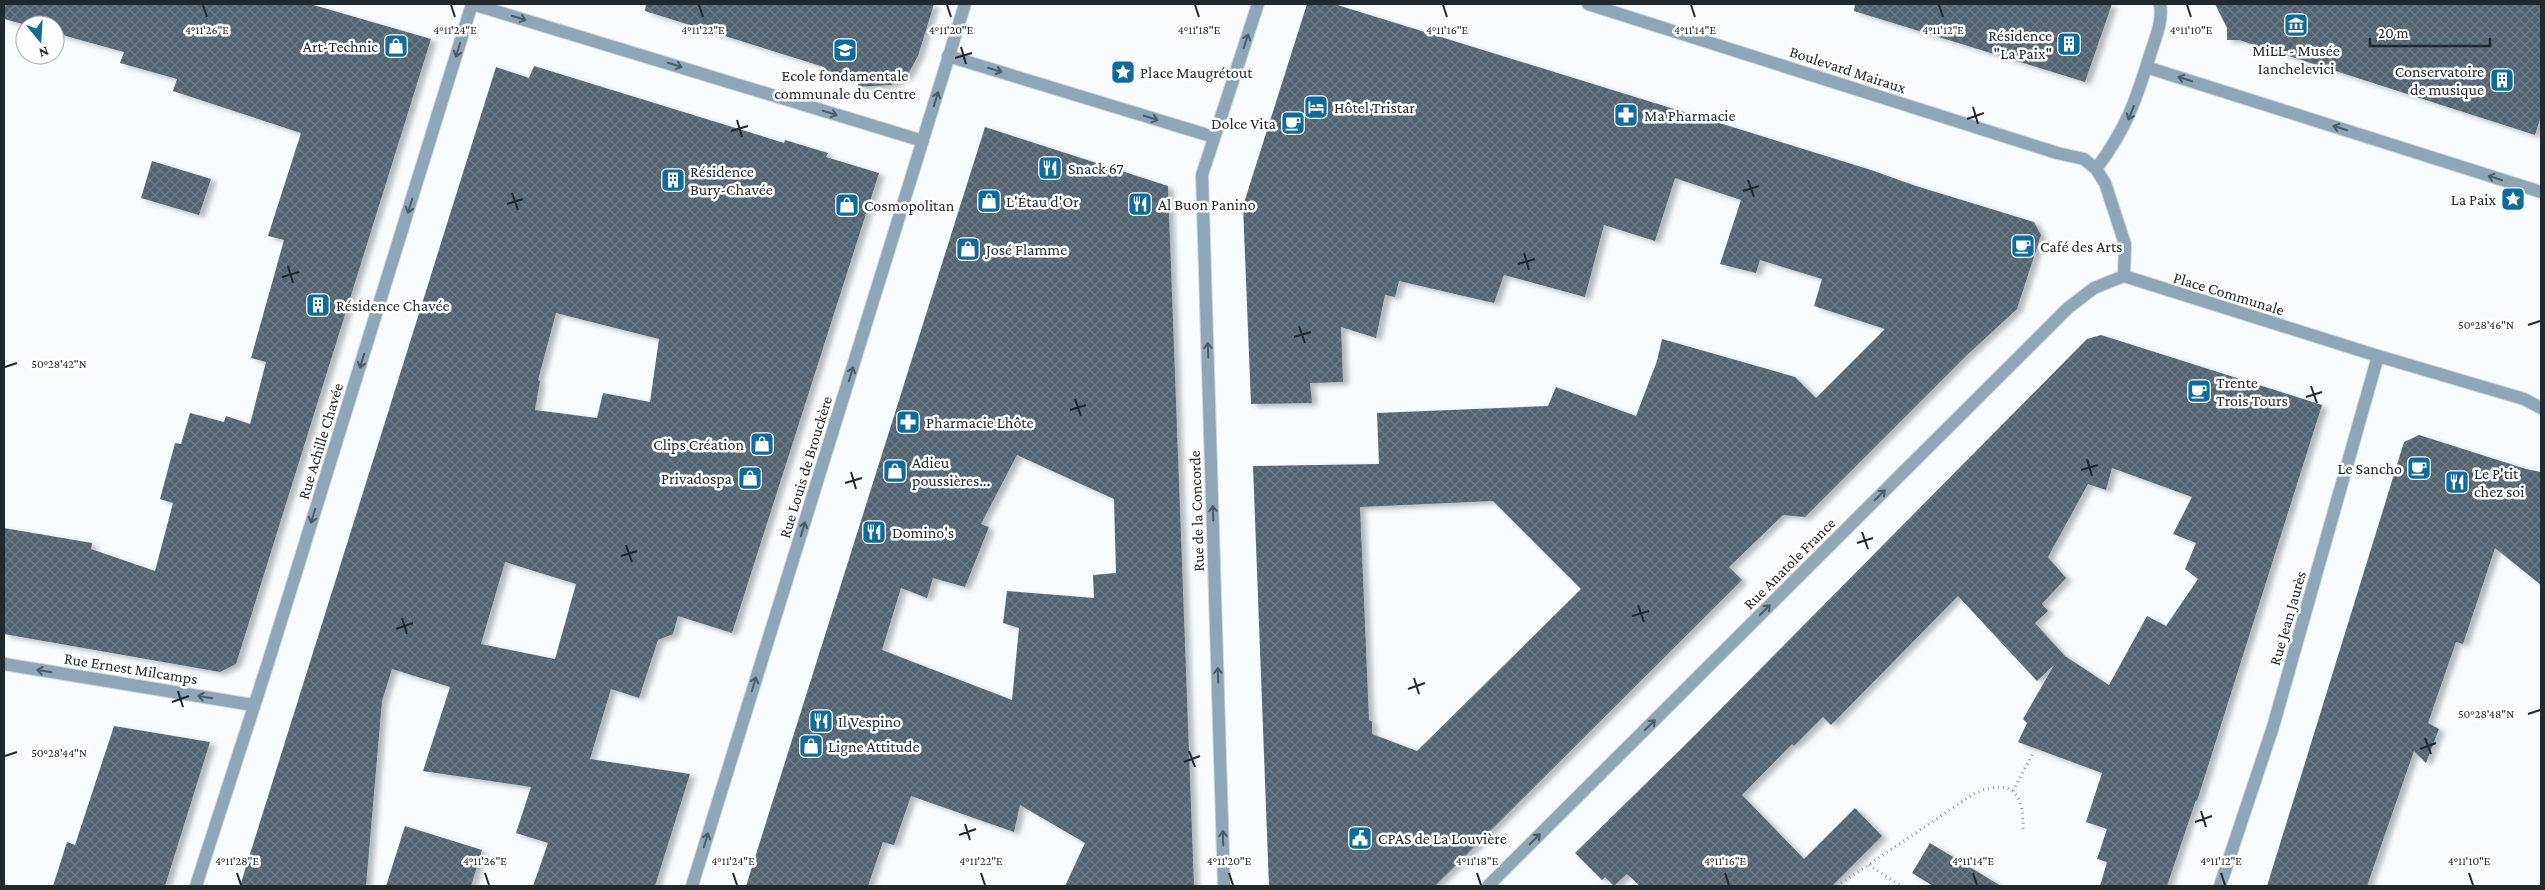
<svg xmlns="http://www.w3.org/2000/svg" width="2545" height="890" font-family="'Crimson Pro',serif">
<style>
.building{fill:url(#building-cross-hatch);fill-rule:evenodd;filter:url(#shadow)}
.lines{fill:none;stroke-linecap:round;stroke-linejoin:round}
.minor-casing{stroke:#d1d6d9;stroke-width:14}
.path{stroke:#90969a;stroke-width:3;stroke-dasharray:1 4;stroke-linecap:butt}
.minor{stroke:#8fa6b6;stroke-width:12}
.oneway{stroke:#4d5b64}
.ticks{fill:none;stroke:#21292e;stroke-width:2}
.labels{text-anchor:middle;stroke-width:5;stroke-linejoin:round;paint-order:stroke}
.poi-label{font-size:16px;fill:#21292e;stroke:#fff;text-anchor:start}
.street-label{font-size:16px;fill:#21292e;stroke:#fff}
.ticks-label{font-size:12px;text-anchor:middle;fill:#21292e;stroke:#fff;stroke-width:5;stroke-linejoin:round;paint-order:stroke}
</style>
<defs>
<pattern id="building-cross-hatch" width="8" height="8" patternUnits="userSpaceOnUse" patternTransform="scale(1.25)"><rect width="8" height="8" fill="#536471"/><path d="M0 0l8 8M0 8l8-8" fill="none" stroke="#6d7b85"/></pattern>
<filter id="shadow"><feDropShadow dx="5.5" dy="3" stdDeviation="2.5" flood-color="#0004"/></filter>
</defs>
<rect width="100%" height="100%" fill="#f8fcff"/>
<path class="building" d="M4,4H310L431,39L236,664L220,672L4,634V528L92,543L91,549L155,571L173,503L160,499L175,443L181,444L190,413L224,422L226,416L250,424L266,362L251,358L284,240L268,236L301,133L173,91L177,79L120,63L124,52L55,33V25H27L4,19Z
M646,4H934L918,56L907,76L891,85L857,87L860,81L823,69L824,67L645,11Z
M1307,4H1334L1871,170L1916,186L2034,222L2041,235L2017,309L1967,355L1805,517L1783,515L1729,567L1742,580L1435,886H1269L1253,466L1379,464L1377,413L1548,406L1556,387L1636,416L1657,361L1662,339L1795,377L1816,398L1885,329L1814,306L1822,279L1760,260L1756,273L1720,264L1741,200L1675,178L1655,241L1604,225L1585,297L1504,275L1494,303L1399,281L1395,297L1385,295L1376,338L1341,327L1343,382L1310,383L1312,403L1251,404L1243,206ZM1493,501L1581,589L1417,751L1372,734V721L1369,720L1360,507Z
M1855,4H2112L2085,82L1854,11Z
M2215,4H2541V116L2535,135L2239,40H2227V28Z
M534,66L784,143L785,140L828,153L826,157L879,173L732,633L678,616L673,634L658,640L639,698L611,689L590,759L690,774L655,886H533L548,843L516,833L531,787L423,771L450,687L392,669L382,701L366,886H240L496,67L529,78ZM556,313L659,339L650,402L603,393L597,418L535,410L540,381L538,380ZM505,562L576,584L555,659L481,644Z
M985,127L1168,186L1194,886H1065L1085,843L1020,805L1014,832L911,796L894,845L883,842L868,886H746ZM1017,455L1114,499L1116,573L1093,575L1094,598L1007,591L1003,623L1019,628L1012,700L882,650L901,588L927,598L933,578L965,587L989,527L981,524Z
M152,161L211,179L199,215L141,198Z
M2101,335L2322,405L2197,801L2196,800L2167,886H2100L2107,862L2097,859L2107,829L2086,822L2102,773L2018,742L2027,723L2023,719L2054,665L2037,681L1958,596L1831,725L1823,717L1794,746L1792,744L1742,795L1804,859L1855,808L1882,836L1832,886H1640L1627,874L1614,886L1605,877L1602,880L1575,853L1689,741L2087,339ZM2112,468L2192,497L2173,534L2196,543L2185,569L2198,579L2166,626L2147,616L2109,685L2065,656L2035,623L2048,611L2042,604L2066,578L2048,557L2088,484L2106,490Z
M2419,435L2526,469L2541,472V585L2495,548L2463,644L2456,642L2428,723L2439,729L2426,763L2414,751L2367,886H2267L2404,442Z
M114,726L210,742L165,886H53L67,842L75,845Z
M405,826L482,850L471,886H386Z
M1930,843L2001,886H1933L1912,873Z"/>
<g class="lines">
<g class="minor-casing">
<path id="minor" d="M472,4L923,141
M1588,4L2057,153L2084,159L2096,169L2105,183L2125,244L2124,276L2378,356L2524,399L2541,408
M948,56L1214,137
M2146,67L2541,192
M2096,169C2127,128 2136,100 2151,52C2156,36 2163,21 2160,4
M4,664L253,705
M196,886L268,663L472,4
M692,886L965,4
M1224,886L1202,175L1258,4
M1488,886L2068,308L2094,288L2124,276
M2220,886L2273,727L2378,356"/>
</g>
<path class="path" d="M2013,791L2033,753
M1869,865L1901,886
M1837,886L1975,793C2015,777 2024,795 2023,833"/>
<use href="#minor" class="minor"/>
</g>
<defs><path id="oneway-shaft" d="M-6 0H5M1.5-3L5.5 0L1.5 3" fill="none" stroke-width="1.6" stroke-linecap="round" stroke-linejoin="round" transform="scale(1.25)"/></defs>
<g class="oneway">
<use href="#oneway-shaft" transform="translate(519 18) rotate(17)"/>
<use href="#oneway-shaft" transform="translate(1246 41) rotate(-72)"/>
<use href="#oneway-shaft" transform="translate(458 50) rotate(107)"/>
<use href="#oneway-shaft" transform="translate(675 65) rotate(17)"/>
<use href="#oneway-shaft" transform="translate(995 70) rotate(17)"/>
<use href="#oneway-shaft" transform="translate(2185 79) rotate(-162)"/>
<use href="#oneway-shaft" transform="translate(936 99) rotate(-73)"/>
<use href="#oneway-shaft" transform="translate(830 113) rotate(17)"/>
<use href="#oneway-shaft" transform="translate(2131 113) rotate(112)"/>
<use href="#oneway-shaft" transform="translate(1151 118) rotate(17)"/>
<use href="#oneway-shaft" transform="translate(2340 128) rotate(-162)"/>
<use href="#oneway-shaft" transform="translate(2495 178) rotate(-162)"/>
<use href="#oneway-shaft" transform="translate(410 206) rotate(107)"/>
<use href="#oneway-shaft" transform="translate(1208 350) rotate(-92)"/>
<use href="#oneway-shaft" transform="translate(362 361) rotate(107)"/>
<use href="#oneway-shaft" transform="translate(851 374) rotate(-73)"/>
<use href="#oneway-shaft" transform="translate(1880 495) rotate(-45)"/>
<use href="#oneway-shaft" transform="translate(1213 513) rotate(-92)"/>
<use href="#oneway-shaft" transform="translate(313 516) rotate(107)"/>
<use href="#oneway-shaft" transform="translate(803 529) rotate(-73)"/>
<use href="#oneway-shaft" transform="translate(1765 610) rotate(-45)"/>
<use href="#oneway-shaft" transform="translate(44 671) rotate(-171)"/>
<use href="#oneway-shaft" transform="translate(1218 675) rotate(-92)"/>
<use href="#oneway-shaft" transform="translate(754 684) rotate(-73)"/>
<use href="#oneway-shaft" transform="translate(205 697) rotate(-171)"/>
<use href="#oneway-shaft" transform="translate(1650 725) rotate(-45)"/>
<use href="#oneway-shaft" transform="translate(1223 838) rotate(-92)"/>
<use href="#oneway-shaft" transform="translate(1535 839) rotate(-45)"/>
<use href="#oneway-shaft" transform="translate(706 840) rotate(-73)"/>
</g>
<path class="ticks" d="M203,5L207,17M451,5L455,17M699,5L703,17M947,5L951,17M1195,5L1199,17M1443,5L1447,17M1691,5L1695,17M1939,5L1943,17M2187,5L2191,17M961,47L966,64M955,58L972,53M1973,107L1978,124M1967,119L1984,113M737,120L742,137M731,131L748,126M1748,180L1754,197M1743,191L1759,186M512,193L518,210M507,204L523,199M1524,253L1529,270M1518,264L1535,259M288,266L293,283M282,277L299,272M2528,325L2540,321M1299,326L1305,343M1294,337L1311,332M5,367L17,363M2311,386L2317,403M2306,397L2322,392M1075,399L1081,416M1070,410L1086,405M2087,459L2092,476M2081,470L2098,465M851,472L856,489M845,483L862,478M1862,532L1868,549M1857,543L1873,538M626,545L632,562M621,556L637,551M1638,605L1644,622M1632,616L1649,611M402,618L407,634M396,629L413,623M1414,678L1419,694M1408,689L1425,683M178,691L183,707M172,702L189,696M2528,714L2540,710M2425,738L2431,754M2420,749L2436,743M1189,751L1195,767M5,756L17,752M1184,762L1200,756M2201,811L2206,827M2195,822L2212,816M965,824L970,840M959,835L976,829M237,873L241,885M485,873L489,885M733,873L737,885M981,873L985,885M1229,873L1233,885M1477,873L1481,885M1725,873L1729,885M1973,873L1977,885M2221,873L2225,885M2469,873L2473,885"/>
<defs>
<g id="museum-square" transform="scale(1.25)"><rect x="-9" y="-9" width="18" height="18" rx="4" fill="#0e6b9a" stroke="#fff"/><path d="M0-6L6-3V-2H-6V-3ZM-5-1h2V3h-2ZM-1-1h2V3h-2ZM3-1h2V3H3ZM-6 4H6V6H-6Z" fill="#fff"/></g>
<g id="building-square" transform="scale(1.25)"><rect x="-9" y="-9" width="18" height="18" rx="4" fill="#0e6b9a" stroke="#fff"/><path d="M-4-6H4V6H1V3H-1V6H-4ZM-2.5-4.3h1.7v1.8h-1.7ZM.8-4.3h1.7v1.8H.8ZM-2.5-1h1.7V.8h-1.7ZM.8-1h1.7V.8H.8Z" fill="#fff"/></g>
<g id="shop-square" transform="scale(1.25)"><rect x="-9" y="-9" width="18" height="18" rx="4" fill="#0e6b9a" stroke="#fff"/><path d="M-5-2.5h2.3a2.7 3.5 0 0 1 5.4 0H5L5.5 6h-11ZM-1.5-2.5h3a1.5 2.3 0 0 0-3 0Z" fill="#fff"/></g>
<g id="school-square" transform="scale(1.25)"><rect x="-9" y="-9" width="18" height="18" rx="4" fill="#0e6b9a" stroke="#fff"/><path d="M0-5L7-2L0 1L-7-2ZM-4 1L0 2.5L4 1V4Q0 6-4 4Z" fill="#fff"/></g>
<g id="sight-square" transform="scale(1.25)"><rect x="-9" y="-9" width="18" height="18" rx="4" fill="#0e6b9a" stroke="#fff"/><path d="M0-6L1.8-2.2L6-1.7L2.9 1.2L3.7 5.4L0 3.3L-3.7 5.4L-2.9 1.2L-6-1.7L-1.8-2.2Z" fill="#fff"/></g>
<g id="hotel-square" transform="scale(1.25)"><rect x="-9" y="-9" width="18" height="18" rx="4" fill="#0e6b9a" stroke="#fff"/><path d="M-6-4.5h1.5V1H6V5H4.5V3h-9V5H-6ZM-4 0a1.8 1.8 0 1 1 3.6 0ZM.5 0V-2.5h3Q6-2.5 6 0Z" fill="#fff"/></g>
<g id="pharmacy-square" transform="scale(1.25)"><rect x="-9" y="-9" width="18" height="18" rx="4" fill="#0e6b9a" stroke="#fff"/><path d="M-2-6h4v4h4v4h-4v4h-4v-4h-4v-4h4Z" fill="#fff"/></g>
<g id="cafe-square" transform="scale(1.25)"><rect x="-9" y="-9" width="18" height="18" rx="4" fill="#0e6b9a" stroke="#fff"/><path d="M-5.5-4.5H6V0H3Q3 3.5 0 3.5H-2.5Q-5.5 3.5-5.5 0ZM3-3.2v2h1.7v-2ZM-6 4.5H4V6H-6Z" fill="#fff"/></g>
<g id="restaurant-square" transform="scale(1.25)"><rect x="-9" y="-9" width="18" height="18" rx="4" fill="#0e6b9a" stroke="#fff"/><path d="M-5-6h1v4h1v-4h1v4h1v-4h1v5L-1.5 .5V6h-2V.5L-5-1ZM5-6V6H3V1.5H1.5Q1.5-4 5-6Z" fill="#fff"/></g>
<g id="civic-square" transform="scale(1.25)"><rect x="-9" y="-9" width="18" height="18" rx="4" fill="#0e6b9a" stroke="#fff"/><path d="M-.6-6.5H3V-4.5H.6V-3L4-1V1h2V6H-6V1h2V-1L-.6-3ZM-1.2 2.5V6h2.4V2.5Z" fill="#fff"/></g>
</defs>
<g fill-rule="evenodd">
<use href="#museum-square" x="2296" y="25"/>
<use href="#building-square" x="2069" y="44"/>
<use href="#shop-square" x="396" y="46"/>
<use href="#school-square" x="845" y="50"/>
<use href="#sight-square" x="1123" y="72"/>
<use href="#building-square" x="2502" y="80"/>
<use href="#hotel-square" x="1316" y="107"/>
<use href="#pharmacy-square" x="1626" y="115"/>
<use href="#cafe-square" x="1293" y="123"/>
<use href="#restaurant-square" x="1050" y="168"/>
<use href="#building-square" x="673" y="180"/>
<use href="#sight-square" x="2513" y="199"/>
<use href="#shop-square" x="989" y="201"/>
<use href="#restaurant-square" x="1140" y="204"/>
<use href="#shop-square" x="847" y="205"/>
<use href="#cafe-square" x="2023" y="246"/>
<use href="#shop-square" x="968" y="249"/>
<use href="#building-square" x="318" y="305"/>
<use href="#cafe-square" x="2199" y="391"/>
<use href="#pharmacy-square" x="908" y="422"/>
<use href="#shop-square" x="762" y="444"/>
<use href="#cafe-square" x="2419" y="468"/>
<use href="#shop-square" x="895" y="471"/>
<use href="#shop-square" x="750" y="478"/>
<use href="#restaurant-square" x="2457" y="482"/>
<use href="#restaurant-square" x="874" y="532"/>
<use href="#restaurant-square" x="821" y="721"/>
<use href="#shop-square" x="811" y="746"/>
<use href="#civic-square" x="1360" y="838"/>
</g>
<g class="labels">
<g class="poi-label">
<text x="2052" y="41" text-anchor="end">Résidence<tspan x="2052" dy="18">"La Paix"</tspan></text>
<text x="378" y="52" text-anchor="end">Art-Technic</text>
<text x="2296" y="56" text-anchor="middle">MiLL - Musée<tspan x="2296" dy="18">Ianchelevici</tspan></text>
<text x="2484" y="77" text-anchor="end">Conservatoire<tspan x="2484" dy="18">de musique</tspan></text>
<text x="1140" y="78">Place Maugrétout</text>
<text x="845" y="81" text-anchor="middle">Ecole fondamentale<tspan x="845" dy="18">communale du Centre</tspan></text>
<text x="1334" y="113">Hôtel Tristar</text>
<text x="1644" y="121">Ma Pharmacie</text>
<text x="1276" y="129" text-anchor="end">Dolce Vita</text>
<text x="1068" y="174">Snack 67</text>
<text x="690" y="177">Résidence<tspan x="690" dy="18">Bury-Chavée</tspan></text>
<text x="2496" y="205" text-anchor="end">La Paix</text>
<text x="1006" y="207">L'Étau d'Or</text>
<text x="1158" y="210">Al Buon Panino</text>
<text x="864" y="211">Cosmopolitan</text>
<text x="2040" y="252">Café des Arts</text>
<text x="986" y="255">José Flamme</text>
<text x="336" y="311">Résidence Chavée</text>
<text x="2216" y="388">Trente<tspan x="2216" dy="18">Trois Tours</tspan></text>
<text x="926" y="428">Pharmacie Lhôte</text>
<text x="744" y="450" text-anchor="end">Clips Création</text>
<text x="912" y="468">Adieu<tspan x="912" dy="18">poussières...</tspan></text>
<text x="2402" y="474" text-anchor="end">Le Sancho</text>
<text x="2474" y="479">Le P'tit<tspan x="2474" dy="18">chez soi</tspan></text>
<text x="732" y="484" text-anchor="end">Privadospa</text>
<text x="892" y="538">Domino's</text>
<text x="838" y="727">Il Vespino</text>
<text x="828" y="752">Ligne Attitude</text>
<text x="1378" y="844">CPAS de La Louvière</text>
</g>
<g class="street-label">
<text transform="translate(1848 69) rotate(18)" y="6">Boulevard Mairaux</text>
<text transform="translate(2229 293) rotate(17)" y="6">Place Communale</text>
<text transform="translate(320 441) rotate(-73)" y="6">Rue Achille Chavée</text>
<text transform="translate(805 467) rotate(-73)" y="6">Rue Louis de Brouckère</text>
<text transform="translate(1196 511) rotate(-92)" y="6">Rue de la Concorde</text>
<text transform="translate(1789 563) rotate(-45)" y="6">Rue Anatole France</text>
<text transform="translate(2287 618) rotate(-74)" y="6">Rue Jean Jaurès</text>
<text transform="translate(131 668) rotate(9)" y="6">Rue Ernest Milcamps</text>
</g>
</g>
<g class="ticks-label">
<text x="207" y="34">4°11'26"E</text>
<text x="455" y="34">4°11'24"E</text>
<text x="703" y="34">4°11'22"E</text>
<text x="951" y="34">4°11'20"E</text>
<text x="1199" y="34">4°11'18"E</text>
<text x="1447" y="34">4°11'16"E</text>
<text x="1695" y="34">4°11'14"E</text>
<text x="1943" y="34">4°11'12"E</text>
<text x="2191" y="34">4°11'10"E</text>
<text x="2486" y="329">50°28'46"N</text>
<text x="59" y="368">50°28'42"N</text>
<text x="2486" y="718">50°28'48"N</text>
<text x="59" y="757">50°28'44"N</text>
<text x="237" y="865">4°11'28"E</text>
<text x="485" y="865">4°11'26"E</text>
<text x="733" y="865">4°11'24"E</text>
<text x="981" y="865">4°11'22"E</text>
<text x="1229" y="865">4°11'20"E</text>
<text x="1477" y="865">4°11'18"E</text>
<text x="1725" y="865">4°11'16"E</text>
<text x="1973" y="865">4°11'14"E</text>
<text x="2221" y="865">4°11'12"E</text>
<text x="2469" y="865">4°11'10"E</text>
</g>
<rect width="2545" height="890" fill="none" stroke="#21292e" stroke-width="10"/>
<g transform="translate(40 40) rotate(162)"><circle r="24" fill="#ffffff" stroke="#a6a9ab"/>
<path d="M0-4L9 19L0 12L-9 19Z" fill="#0e6b9a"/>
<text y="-8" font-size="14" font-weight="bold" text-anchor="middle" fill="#21292e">N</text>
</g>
<path d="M2370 38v8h120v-8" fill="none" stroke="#21292e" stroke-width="2.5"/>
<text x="2378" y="38" font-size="15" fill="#21292e" stroke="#ffffff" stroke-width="4" paint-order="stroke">20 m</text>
</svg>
